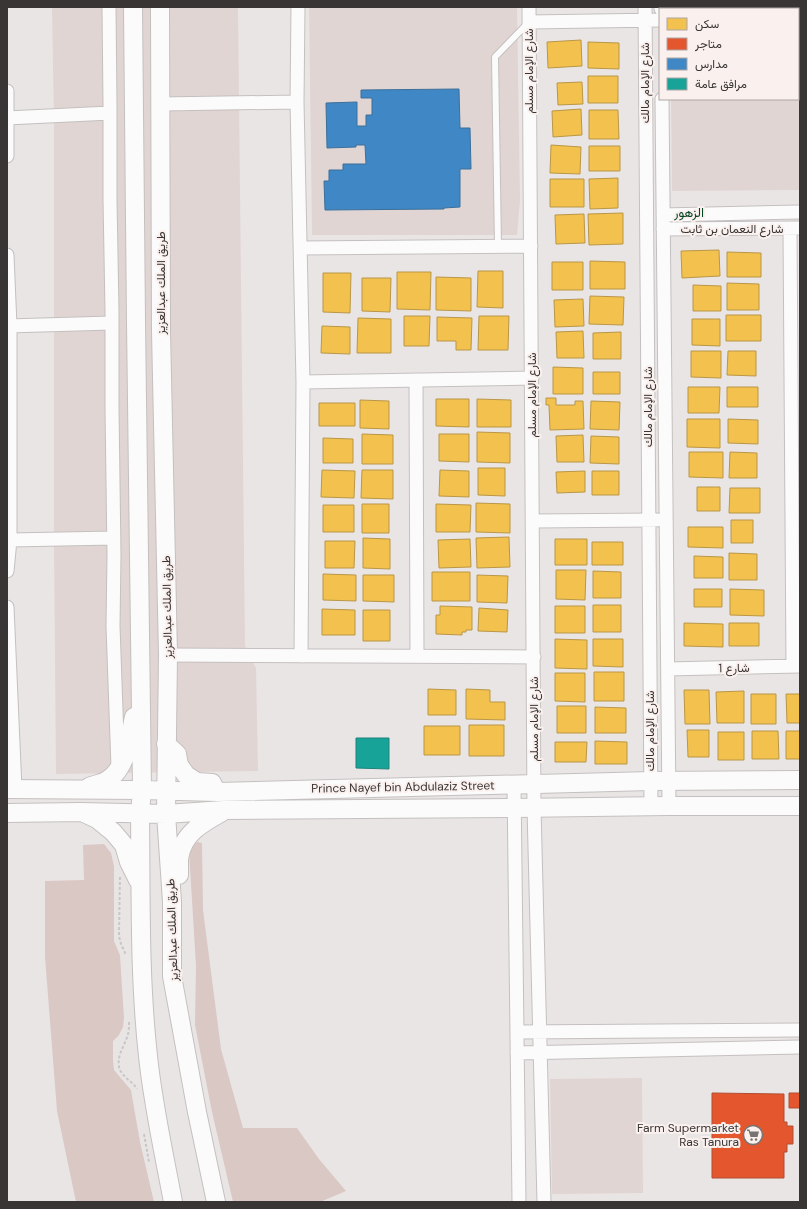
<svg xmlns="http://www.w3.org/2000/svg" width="807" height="1209" font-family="'DM Sans',Vazirmatn,sans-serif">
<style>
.built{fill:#e0d5d3}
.green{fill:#dac8c5}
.homes{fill:#f2c14e;stroke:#ba9746}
.shops{fill:#e4572e;stroke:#b14d30}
.schools{fill:#3f88c5;stroke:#3d6f9a}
.public{fill:#17a398;stroke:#21827a}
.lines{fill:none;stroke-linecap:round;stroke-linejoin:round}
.service-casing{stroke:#c4c0bf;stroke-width:8}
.minor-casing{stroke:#c4c0bf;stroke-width:15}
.secondary-casing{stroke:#c4c0bf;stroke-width:20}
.path{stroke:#c8c7c7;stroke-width:2;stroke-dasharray:3 2;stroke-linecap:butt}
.service{stroke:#fcfbfb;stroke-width:6}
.minor{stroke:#fcfbfb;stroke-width:13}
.secondary{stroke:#fcfbfb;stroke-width:18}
.labels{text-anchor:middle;stroke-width:4;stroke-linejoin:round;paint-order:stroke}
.street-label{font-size:12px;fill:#393534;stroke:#faf1ef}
.poi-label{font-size:12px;fill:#393534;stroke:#faf1ef;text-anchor:end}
.neighbourhood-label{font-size:13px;fill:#074526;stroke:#faf1ef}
</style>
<rect width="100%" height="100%" fill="#eae5e5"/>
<path class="built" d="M52,7H238L245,646L256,668L258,771L56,774L54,548V125Z
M309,7H517L520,200L517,235H312Z
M670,7H800V190L672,191L671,99H798V9H670Z
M642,1078L643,1193L552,1194L550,1079Z"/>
<path class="green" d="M198,842L202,843L203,910L221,1049L243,1128H297L319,1159L346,1191L320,1202H233L212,1112L195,1025L196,966L189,851L193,844Z
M104,844L111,853L114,866V941L120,955L124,1018L123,1027L119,1035L113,1041V1059L114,1070L131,1090L140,1142L154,1202H76L57,1111L45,957V881L84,880L83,845Z"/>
<path class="homes" d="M581,40L582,66L548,68L547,42Z
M588,42L619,43V69L588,68Z
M588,76H618V103H588Z
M582,82L583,104L558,105L557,83Z
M581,109L582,135L553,137L552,111Z
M589,110H618L619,139H589Z
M551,145L581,147L580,174L550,173Z
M589,146H620V171H589Z
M618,178V208L590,209L589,179Z
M550,179H584V207H550Z
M623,213V244L589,245L588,214Z
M584,214L585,243L556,244L555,215Z
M719,250L720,276L682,278L681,251Z
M727,252L761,253V277H727Z
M590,261L625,262V289H590Z
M552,262H583V290H552Z
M478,271H503V308L477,307Z
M397,272H431L430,310L397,309Z
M323,273H351L350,313L323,312Z
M436,277L471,278V311L436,310Z
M362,278H391L390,312L362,311Z
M727,283L759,284V310H727Z
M693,285L721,286V311H693Z
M590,296L624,297L623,325L589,324Z
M583,299L584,326L555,327L554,300Z
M726,315H761V341H726Z
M404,316H430L429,346H404Z
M479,316H509L508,350H478Z
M437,317L472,318L471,350H456V341H437Z
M358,318L391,319V353H357Z
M692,319H720V346L692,345Z
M322,326L350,327V354L321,353Z
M583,331L584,358H557L556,332Z
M621,332V359H593V333Z
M691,351H721V378L691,377Z
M728,351H756V376L727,375Z
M553,367L583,368V394H553Z
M593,372H620V394H593Z
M688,387H720L719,413H688Z
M727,387H758V407H727Z
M546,398H556V405H575V401H583L584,429L550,430L549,405H546Z
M436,399H469V427L436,426Z
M477,399L511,400V427H477Z
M360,400L389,401V429L360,428Z
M591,401L620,402L619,430L590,429Z
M319,403H355V426H319Z
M687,419H720V448L687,447Z
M728,419L758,420V444L728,443Z
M477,432L510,433V463L477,462Z
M362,434L393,435V464H362Z
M439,434H469V462L439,461Z
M583,435L584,462H557L556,436Z
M591,436L619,437V464L590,463Z
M323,438L353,439V463H323Z
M689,452H723V478L689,477Z
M730,452L757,453V478H729Z
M478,468H505V496L478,495Z
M322,470L355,471L354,498L321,497Z
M362,470H393V499L361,498Z
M440,470L469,471V497L439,496Z
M585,471V492L557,493L556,472Z
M592,471H619V495H592Z
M697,487H720V511H697Z
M730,488H760V513H729Z
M476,503L510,504V533L476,532Z
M362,504H389V533H362Z
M436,504L471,505L470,532H436Z
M323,505H354V532H323Z
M731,520H753V543H731Z
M688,527H723V548L688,547Z
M509,537L510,567L477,568L476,538Z
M363,538L390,539V569L363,568Z
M470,539L471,567L439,568L438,540Z
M555,539H587V565H555Z
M325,541H355L354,568H325Z
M592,542H623V565H592Z
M729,553L757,554V580H729Z
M694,556L723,557V578H694Z
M556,570H586L585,600L556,599Z
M593,571L621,572V598H593Z
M432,572H470V601H432Z
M323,574L356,575V601L323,600Z
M363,575H394V602L363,601Z
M477,575L508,576L507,603L477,602Z
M694,589H722V607H694Z
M730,589L764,590V616L730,615Z
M593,605H621V632H593Z
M440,606L472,607V630H466V632H462V635L436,634V615H440Z
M555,606H585V633H555Z
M479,608L508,610L507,632L478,631Z
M322,609L355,610V635H322Z
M363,610H390V641H363Z
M684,623L723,624V647L684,646Z
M729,623H759V646H729Z
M555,639L587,640V669L555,668Z
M593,639H623V667L593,666Z
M594,672H624V701H594Z
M555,673H585V702L555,701Z
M428,689L456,690V715H428Z
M466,689L490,690V702H505V720L466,719Z
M684,690H709L710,724H685Z
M744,691V723H717L716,692Z
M751,694H776V724H751Z
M786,694H800V723H787Z
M557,706H586V733H557Z
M595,707L626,708V733H595Z
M469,725H504V756H469Z
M424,726H460V755H424Z
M687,730H709V757H688Z
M752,731H778L779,759H752Z
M786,731H800V759H786Z
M718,732H744V760H718Z
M595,741L627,742V764H595Z
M555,742H587L586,762H555Z"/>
<path class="shops" d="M712,1093L784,1094V1122H787V1126H793V1144H787V1152H784V1178H712Z
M789,1093H800V1108H789Z"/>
<path class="schools" d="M459,89L460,128H470L471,169H460V207L444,208V209L325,210L324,181H329V170H343V164H366L365,145H356V147L327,148L326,103L357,102V126H366V115H372V98H361V90Z"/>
<path class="public" d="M356,738H389V769L356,768Z"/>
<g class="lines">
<g class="service-casing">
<path id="service" d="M498,246L495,57L528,23"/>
</g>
<g class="minor-casing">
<path id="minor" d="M109,7L110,104V199L112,311V407L114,556L113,626L118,767
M298,7L297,102L303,382L301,656
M529,7L534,808L544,1202
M645,7L651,806
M661,7V9
M529,22L660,20
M7,91V156
M662,99L669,806
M161,104L297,102
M7,118L110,113
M663,215L800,212
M663,229L800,228
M790,229L793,666
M301,248L531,246
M7,255L10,326V540L7,571
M7,326L112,323
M416,380L417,656
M303,382L532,378
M533,521L657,520
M10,540L114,538
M7,607L15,789
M168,655L534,657
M668,669L800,666
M514,785L519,1202
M517,1032L800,1030
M517,1053L800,1047"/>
</g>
<g class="secondary-casing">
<path id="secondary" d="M133,7L136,322L142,790L140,813C141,894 139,975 148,1056C153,1105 164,1154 173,1202
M160,7L161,331L168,655L166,814L172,902V976L197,1112L216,1202
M166,744L177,754L179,765L186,775L197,782L212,783L214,787
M89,787C93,785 99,784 104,782C127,771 129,739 134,717
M7,789L142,790L218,792L651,781L800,780
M7,813L81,812L166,814L224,810L514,808L669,806H800
M84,813L97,819L113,832L124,845L129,862L138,880
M179,875C179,870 179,864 179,859C182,834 202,823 222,812"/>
</g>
<path class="path" d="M120,877L119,936L121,944L126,955
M129,1022C129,1026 129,1030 128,1034C125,1046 115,1057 120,1070C124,1078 133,1082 137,1089
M144,1134L149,1162"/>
<use href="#service" class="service"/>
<use href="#minor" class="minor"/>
<use href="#secondary" class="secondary"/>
</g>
<defs>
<g id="supermarket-ring" transform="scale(1)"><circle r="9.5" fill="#faf1ef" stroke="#777372" stroke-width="1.5"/><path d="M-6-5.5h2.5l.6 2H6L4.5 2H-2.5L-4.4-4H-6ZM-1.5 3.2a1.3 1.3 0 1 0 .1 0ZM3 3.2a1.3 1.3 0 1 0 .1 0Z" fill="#777372"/></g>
</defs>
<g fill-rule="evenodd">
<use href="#supermarket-ring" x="753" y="1135"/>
</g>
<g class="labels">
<g class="street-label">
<text transform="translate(529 71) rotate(-90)" y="4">شارع الإمام مسلم</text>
<text transform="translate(645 83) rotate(-90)" y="4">شارع الإمام مالك</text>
<text x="732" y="233">شارع النعمان بن ثابت</text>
<text transform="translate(161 283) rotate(-90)" y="4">طريق الملك عبدالعزيز</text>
<text transform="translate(532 395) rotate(-90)" y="4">شارع الإمام مسلم</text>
<text transform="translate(648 407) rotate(-90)" y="4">شارع الإمام مالك</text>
<text transform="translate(167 607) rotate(-91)" y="4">طريق الملك عبدالعزيز</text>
<text transform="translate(734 668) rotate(-1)" y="4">شارع 1</text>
<text transform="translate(534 719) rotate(-90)" y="4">شارع الإمام مسلم</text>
<text transform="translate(650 731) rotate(-90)" y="4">شارع الإمام مالك</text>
<text transform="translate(403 787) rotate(-1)" y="4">Prince Nayef bin Abdulaziz Street</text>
<text transform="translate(172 930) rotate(-92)" y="4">طريق الملك عبدالعزيز</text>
</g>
<g class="poi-label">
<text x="739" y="1132">Farm Supermarket<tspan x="739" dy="14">Ras Tanura</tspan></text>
</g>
<g class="neighbourhood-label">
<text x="689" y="217">الزهور</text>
</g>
</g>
<rect width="807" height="1209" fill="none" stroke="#393534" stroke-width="16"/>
<rect x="659" y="8" width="140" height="92" fill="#faf1ef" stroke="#ada6a4"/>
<rect x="667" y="18" width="20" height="12" fill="#f2c14e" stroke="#ada6a4"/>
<text x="695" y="28" font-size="12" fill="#393534">سكن</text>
<rect x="667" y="38" width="20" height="12" fill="#e4572e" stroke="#ada6a4"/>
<text x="695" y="48" font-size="12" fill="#393534">متاجر</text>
<rect x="667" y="58" width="20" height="12" fill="#3f88c5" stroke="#ada6a4"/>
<text x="695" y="68" font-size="12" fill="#393534">مدارس</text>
<rect x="667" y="78" width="20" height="12" fill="#17a398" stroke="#ada6a4"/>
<text x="695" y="88" font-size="12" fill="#393534">مرافق عامة</text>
</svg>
